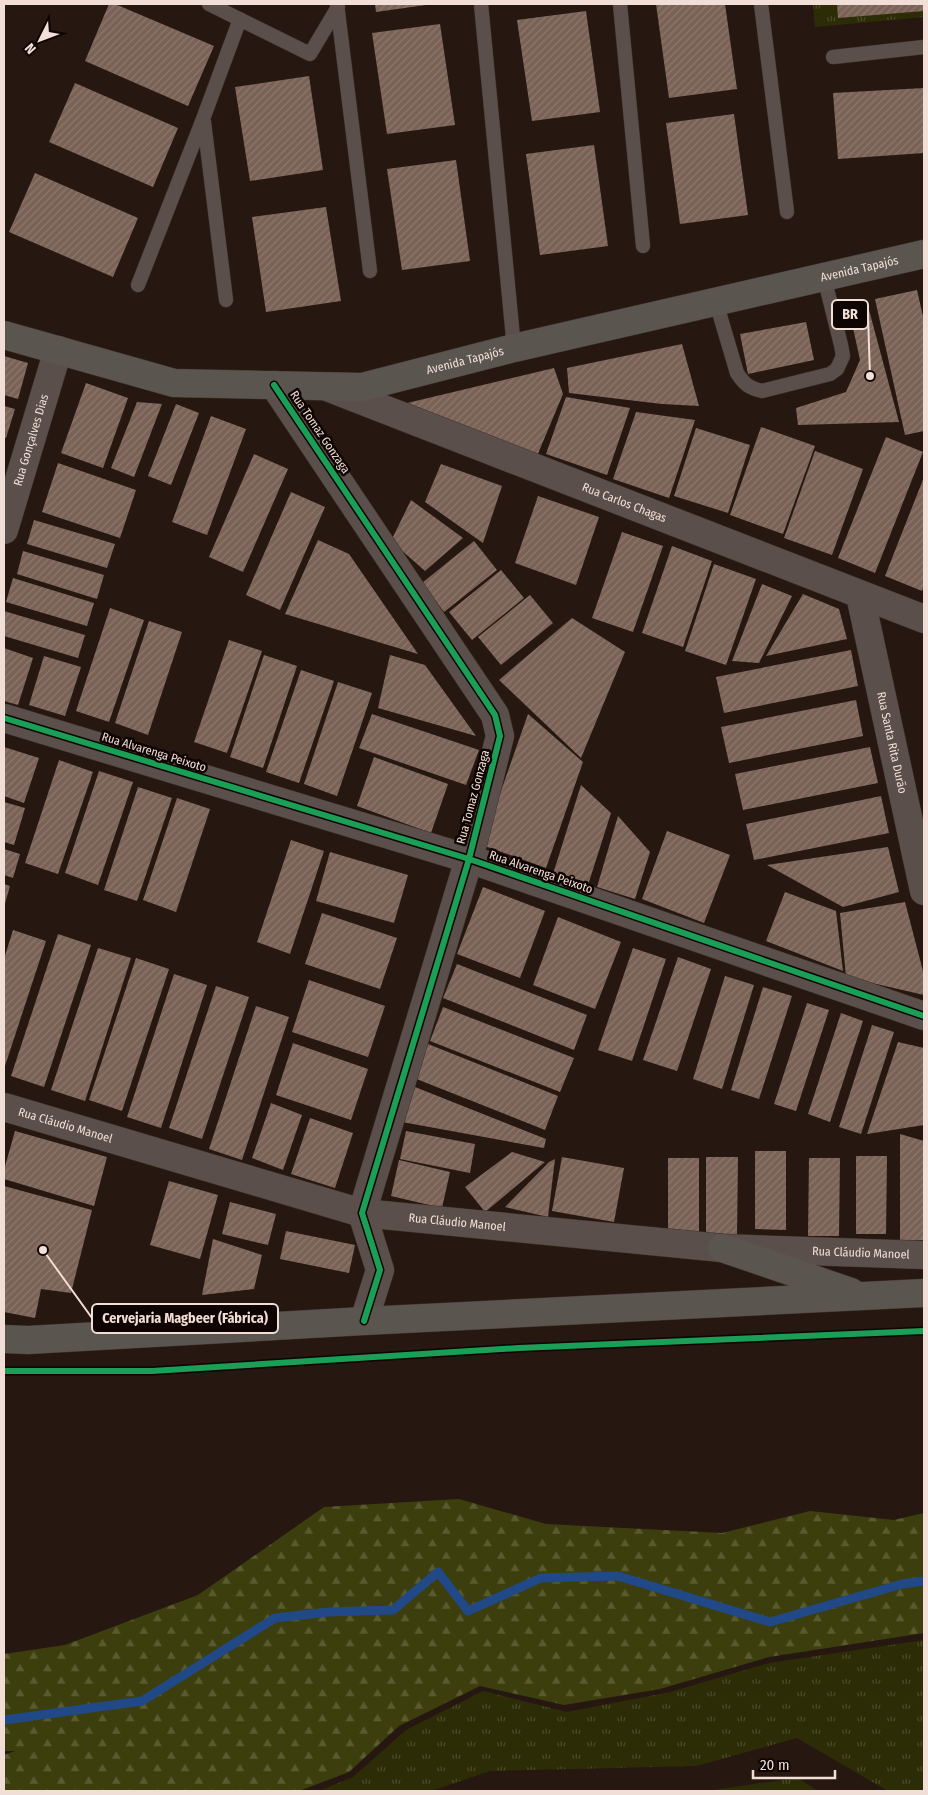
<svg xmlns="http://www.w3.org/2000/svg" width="928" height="1795" font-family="'Fira Sans Condensed',sans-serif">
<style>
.grass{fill:url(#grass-tufts)}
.forest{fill:url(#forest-firs)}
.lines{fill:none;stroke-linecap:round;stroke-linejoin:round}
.stream{stroke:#214988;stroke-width:9}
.building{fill:url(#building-hatch)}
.service-casing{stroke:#403430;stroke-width:15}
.minor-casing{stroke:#403430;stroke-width:29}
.secondary-casing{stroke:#403430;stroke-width:29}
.service{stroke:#5b4f4b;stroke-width:14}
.minor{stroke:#5b4f4b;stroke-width:28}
.secondary{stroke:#5b554f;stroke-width:28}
.cycleway-casing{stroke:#0e0402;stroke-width:9}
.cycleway{stroke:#1a9f57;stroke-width:6}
.labels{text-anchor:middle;stroke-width:5;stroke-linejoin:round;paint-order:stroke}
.street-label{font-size:12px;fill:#f1ded6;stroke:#0e0402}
.leader{fill:none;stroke:#f1ded6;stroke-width:2}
.callout-dot{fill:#f1ded6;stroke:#0e0402;stroke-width:2}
.callout{fill:#0e0402;stroke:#f1ded6;stroke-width:2}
.callout-label{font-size:14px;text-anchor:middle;font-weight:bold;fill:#f1ded6}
</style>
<defs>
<pattern id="grass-tufts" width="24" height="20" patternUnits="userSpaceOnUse" patternTransform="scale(1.25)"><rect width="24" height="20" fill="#2c2d06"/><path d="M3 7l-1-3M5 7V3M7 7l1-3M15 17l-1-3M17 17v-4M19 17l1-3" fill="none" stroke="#4b4b2a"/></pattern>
<pattern id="forest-firs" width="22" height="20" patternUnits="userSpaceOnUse" patternTransform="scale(1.25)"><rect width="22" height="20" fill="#3c3f0d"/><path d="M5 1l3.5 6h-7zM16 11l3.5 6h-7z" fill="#595a30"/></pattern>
<pattern id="building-hatch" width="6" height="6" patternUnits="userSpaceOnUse" patternTransform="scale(1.25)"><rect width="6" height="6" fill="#7a6257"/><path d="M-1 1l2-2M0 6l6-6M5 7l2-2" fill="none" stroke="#8d786e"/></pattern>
</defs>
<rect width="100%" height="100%" fill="#261810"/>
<path class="grass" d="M813,4H924V17L815,27Z
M924,1640V1791H888L797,1738L696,1766L490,1771L431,1791H319L353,1777L406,1730L483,1691L567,1712L670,1692L769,1663Z
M798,1778L818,1791H706Z"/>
<path class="forest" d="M459,1499L546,1524L722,1533L810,1511L894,1520L924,1513V1633L769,1657L660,1689L564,1705L480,1686L399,1726L349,1772L299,1791H4V1755L15,1751H4V1654L65,1645L198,1595L324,1507Z"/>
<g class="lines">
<path class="stream" d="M4,1720L142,1701L275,1618L329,1612L393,1610L438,1572L468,1611L541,1578L618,1576L770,1622L902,1584L924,1581"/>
</g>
<path class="building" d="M109,4H115L214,46L188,106L85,61Z
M375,4H426V5L376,12Z
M656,4H725L737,89L669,98Z
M837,4H924V11L838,18Z
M586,11L600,112L532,121L517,20Z
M440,24L455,125L387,134L372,33Z
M309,76L323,170L250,181L235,87Z
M75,83L178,128L153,187L49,142Z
M924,88V153L838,159L833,93Z
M734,114L748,215L680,224L666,123Z
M594,145L608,246L540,255L526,154Z
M456,160L470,261L402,270L387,169Z
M35,173L138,218L113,277L9,232Z
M326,207L341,301L266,312L252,217Z
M917,290L924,321V431L905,435L875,299Z
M868,306L899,422L798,425L796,408L846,392L860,360L850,314Z
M806,322L814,360L748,374L740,334Z
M682,344L699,406L662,404L569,393L567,368Z
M4,356L28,363L18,399L4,395Z
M554,368L563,394L537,456L403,404Z
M86,383L128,398L103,468L61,453Z
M566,397L630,408L607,475L546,454Z
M137,402L162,404L134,477L111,468Z
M176,404L199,413L171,485L148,476Z
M4,406L15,409L6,438L4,437Z
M636,412L695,420L669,498L613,479Z
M211,416L246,429L207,535L172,522Z
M761,427L815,446L783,534L730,515Z
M696,428L750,445L728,513L674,496Z
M886,437L923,452L875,573L838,558Z
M815,451L863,469L832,555L784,538Z
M254,454L288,469L243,572L209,557Z
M58,463L136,490L120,538L42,512Z
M441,464L502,486L483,543L425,502Z
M924,477V586L922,591L885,576Z
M291,492L325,507L280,610L246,595Z
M538,496L599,517L576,585L515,563Z
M411,500L463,538L425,571L391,541Z
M34,520L115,544L107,568L27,544Z
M622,532L663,546L633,632L592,618Z
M318,540L349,554L418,654L285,614Z
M474,541L497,570L444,612L422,583Z
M672,546L712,561L683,647L642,633Z
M23,551L104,575L97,599L17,574Z
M714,564L756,579L726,665L685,651Z
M501,570L524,598L472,640L449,612Z
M13,578L94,603L87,626L6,602Z
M762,584L792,596L759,663L732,661Z
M803,594L839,609L847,639L766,656Z
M530,595L553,623L501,665L478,637Z
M110,608L144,620L109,722L76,711Z
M4,611L85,635L78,658L4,636Z
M572,618L625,652L581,758L499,680Z
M149,621L182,632L148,735L115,723Z
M229,640L262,651L227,753L194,742Z
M4,648L33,658L18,705L4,701Z
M851,650L858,686L724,713L716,677Z
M264,655L297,666L263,768L230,757Z
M390,655L425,665L476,736L378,708Z
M44,656L81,667L65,716L29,705Z
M301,670L334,681L299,783L266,772Z
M338,682L372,693L337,796L304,784Z
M856,700L863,736L729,763L721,727Z
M372,714L479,750L466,785L359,748Z
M528,714L583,762L546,868L482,845Z
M4,747L39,758L24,803L4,796Z
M870,747L878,783L743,810L735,774Z
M374,757L448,784L431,833L357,806Z
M59,760L93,772L58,874L25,863Z
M99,771L133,782L98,885L65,873Z
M581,785L611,813L588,885L553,874Z
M138,787L172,798L137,901L104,890Z
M881,796L889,833L754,860L746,824Z
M177,798L210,809L176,912L143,900Z
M4,802L25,808L14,845L4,842Z
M618,816L650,852L635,899L597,887Z
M667,831L730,855L704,923L642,899Z
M291,840L324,851L290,954L257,942Z
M888,847L899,892L843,907L767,865Z
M4,849L20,854L13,878L4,875Z
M330,852L408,875L394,923L316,901Z
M4,884L10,886L4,907Z
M483,887L545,911L520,978L457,954Z
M785,892L836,911L843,971L766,941Z
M905,902L924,975V995L846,977L840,913Z
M322,913L397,938L380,989L305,964Z
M558,917L621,942L595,1009L533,985Z
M13,930L46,941L4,1069V959Z
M58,934L91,945L44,1087L11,1076Z
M98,948L131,958L85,1101L51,1090Z
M633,948L666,959L632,1061L598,1050Z
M678,957L711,969L677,1071L643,1060Z
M136,958L169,969L122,1111L89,1100Z
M457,964L587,1015L574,1050L443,998Z
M174,974L207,985L161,1128L127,1117Z
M725,976L754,985L722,1089L693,1079Z
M309,980L385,1006L368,1057L292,1032Z
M216,986L249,997L202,1139L169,1128Z
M763,987L792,996L759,1099L731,1090Z
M807,1003L829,1010L796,1111L774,1104Z
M256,1006L289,1017L242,1160L209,1149Z
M443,1007L574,1058L560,1092L430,1041Z
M841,1013L863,1021L830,1122L808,1114Z
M872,1025L894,1032L861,1134L839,1127Z
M898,1042L924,1048V1125L867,1134Z
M293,1043L368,1069L351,1120L276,1095Z
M428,1044L558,1096L545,1130L414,1078Z
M415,1087L546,1139L544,1148L402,1122Z
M271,1103L302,1115L283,1170L252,1158Z
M310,1118L353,1133L335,1188L291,1174Z
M15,1131L107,1157L94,1206L4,1179V1170Z
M406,1131L475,1144L470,1173L400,1159Z
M900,1134L924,1141V1240H900Z
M755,1151H786V1230L755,1229Z
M512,1152L545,1162L485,1212L465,1187Z
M856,1156H887L886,1234H856Z
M562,1157L624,1168L614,1222L552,1211Z
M706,1157H738L737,1236L706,1235Z
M668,1158H699V1237L668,1236Z
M809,1158H840L839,1236H808Z
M555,1159L548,1217L505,1207L549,1162Z
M399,1160L450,1172L442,1208L391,1196Z
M169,1181L218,1195L200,1259L150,1245Z
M4,1186L92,1210L71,1293L41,1289L35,1318L4,1312Z
M230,1202L276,1214L268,1245L222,1234Z
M286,1231L355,1245L349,1273L280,1259Z
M213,1239L262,1255L254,1289L202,1295Z"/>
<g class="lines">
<g class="service-casing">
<path id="service" d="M209,4L310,54L338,7
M337,4L370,271
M481,4L514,348
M620,4L643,246
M761,4L787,212
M833,57L924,47
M204,122L226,300
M138,285L203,119L240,19
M716,302L737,373C744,384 749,388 762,391L830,374L837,369L843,356L841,345L824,277"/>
</g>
<g class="minor-casing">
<g id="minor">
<path d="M274,385L495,715L500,736L469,859L362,1213L380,1270L364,1321"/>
<path id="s1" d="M327,387L924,619"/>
<path id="s2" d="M4,530L58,350"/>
<path id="s3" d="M860,595L924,891"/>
<path d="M4,718L469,859L924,1016"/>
<path id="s4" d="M4,1107L362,1213L722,1248L924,1255"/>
</g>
</g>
<g class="secondary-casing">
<g id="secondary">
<path id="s5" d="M4,335L174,383L362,387L514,348L924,254"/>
<path d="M722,1248L851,1292"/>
<path d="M4,1339L28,1340L364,1321L924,1293"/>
</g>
</g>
<use href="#service" class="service"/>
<use href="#minor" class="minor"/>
<use href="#secondary" class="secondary"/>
<g class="cycleway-casing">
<path id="cycleway" d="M274,385L495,715L500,736L469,859L362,1213L380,1270L364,1321
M4,718L469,859L924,1016
M4,1371H152L519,1348L924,1331"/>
</g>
<use href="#cycleway" class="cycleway"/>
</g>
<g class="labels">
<g class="street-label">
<text dy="4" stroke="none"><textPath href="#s5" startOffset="876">Avenida Tapajós</textPath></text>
<text dy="4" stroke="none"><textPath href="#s5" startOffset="471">Avenida Tapajós</textPath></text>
<text transform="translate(320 432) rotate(56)" y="4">Rua Tomaz Gonzaga</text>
<text dy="4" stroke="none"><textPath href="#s2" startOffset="94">Rua Gonçalves Dias</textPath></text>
<text dy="4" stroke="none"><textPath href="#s1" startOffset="319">Rua Carlos Chagas</textPath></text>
<text dy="4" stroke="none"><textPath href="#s3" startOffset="151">Rua Santa Rita Durão</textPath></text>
<text transform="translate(154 752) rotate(17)" y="4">Rua Alvarenga Peixoto</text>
<text transform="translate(473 797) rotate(-75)" y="4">Rua Tomaz Gonzaga</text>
<text transform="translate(541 872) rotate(19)" y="4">Rua Alvarenga Peixoto</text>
<text dy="4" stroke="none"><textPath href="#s4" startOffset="64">Rua Cláudio Manoel</textPath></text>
<text dy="4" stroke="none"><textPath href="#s4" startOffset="469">Rua Cláudio Manoel</textPath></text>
<text dy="4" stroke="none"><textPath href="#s4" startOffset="874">Rua Cláudio Manoel</textPath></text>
</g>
</g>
<path class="leader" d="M870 376L868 315M43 1250L92 1318"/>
<g class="callout-dot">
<circle cx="870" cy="376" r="5"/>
<circle cx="43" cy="1250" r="5"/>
</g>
<g class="callout">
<rect x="832" y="300" width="36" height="29" rx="5"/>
<rect x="92" y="1304" width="186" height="29" rx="5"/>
</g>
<g class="callout-label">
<text x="850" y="319">BR</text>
<text x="185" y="1323">Cervejaria Magbeer (Fábrica)</text>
</g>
<rect width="928" height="1795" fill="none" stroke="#f1ded6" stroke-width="10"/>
<g transform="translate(40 40) rotate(228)" stroke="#0e0402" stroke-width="4" paint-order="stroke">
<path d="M0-4L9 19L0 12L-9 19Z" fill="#f1ded6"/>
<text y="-8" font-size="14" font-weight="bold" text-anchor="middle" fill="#f1ded6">N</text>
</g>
<path d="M753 1770v8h82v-8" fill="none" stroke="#f1ded6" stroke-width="2.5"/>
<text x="760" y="1770" font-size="15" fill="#f1ded6" stroke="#0e0402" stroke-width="4" paint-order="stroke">20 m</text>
</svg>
